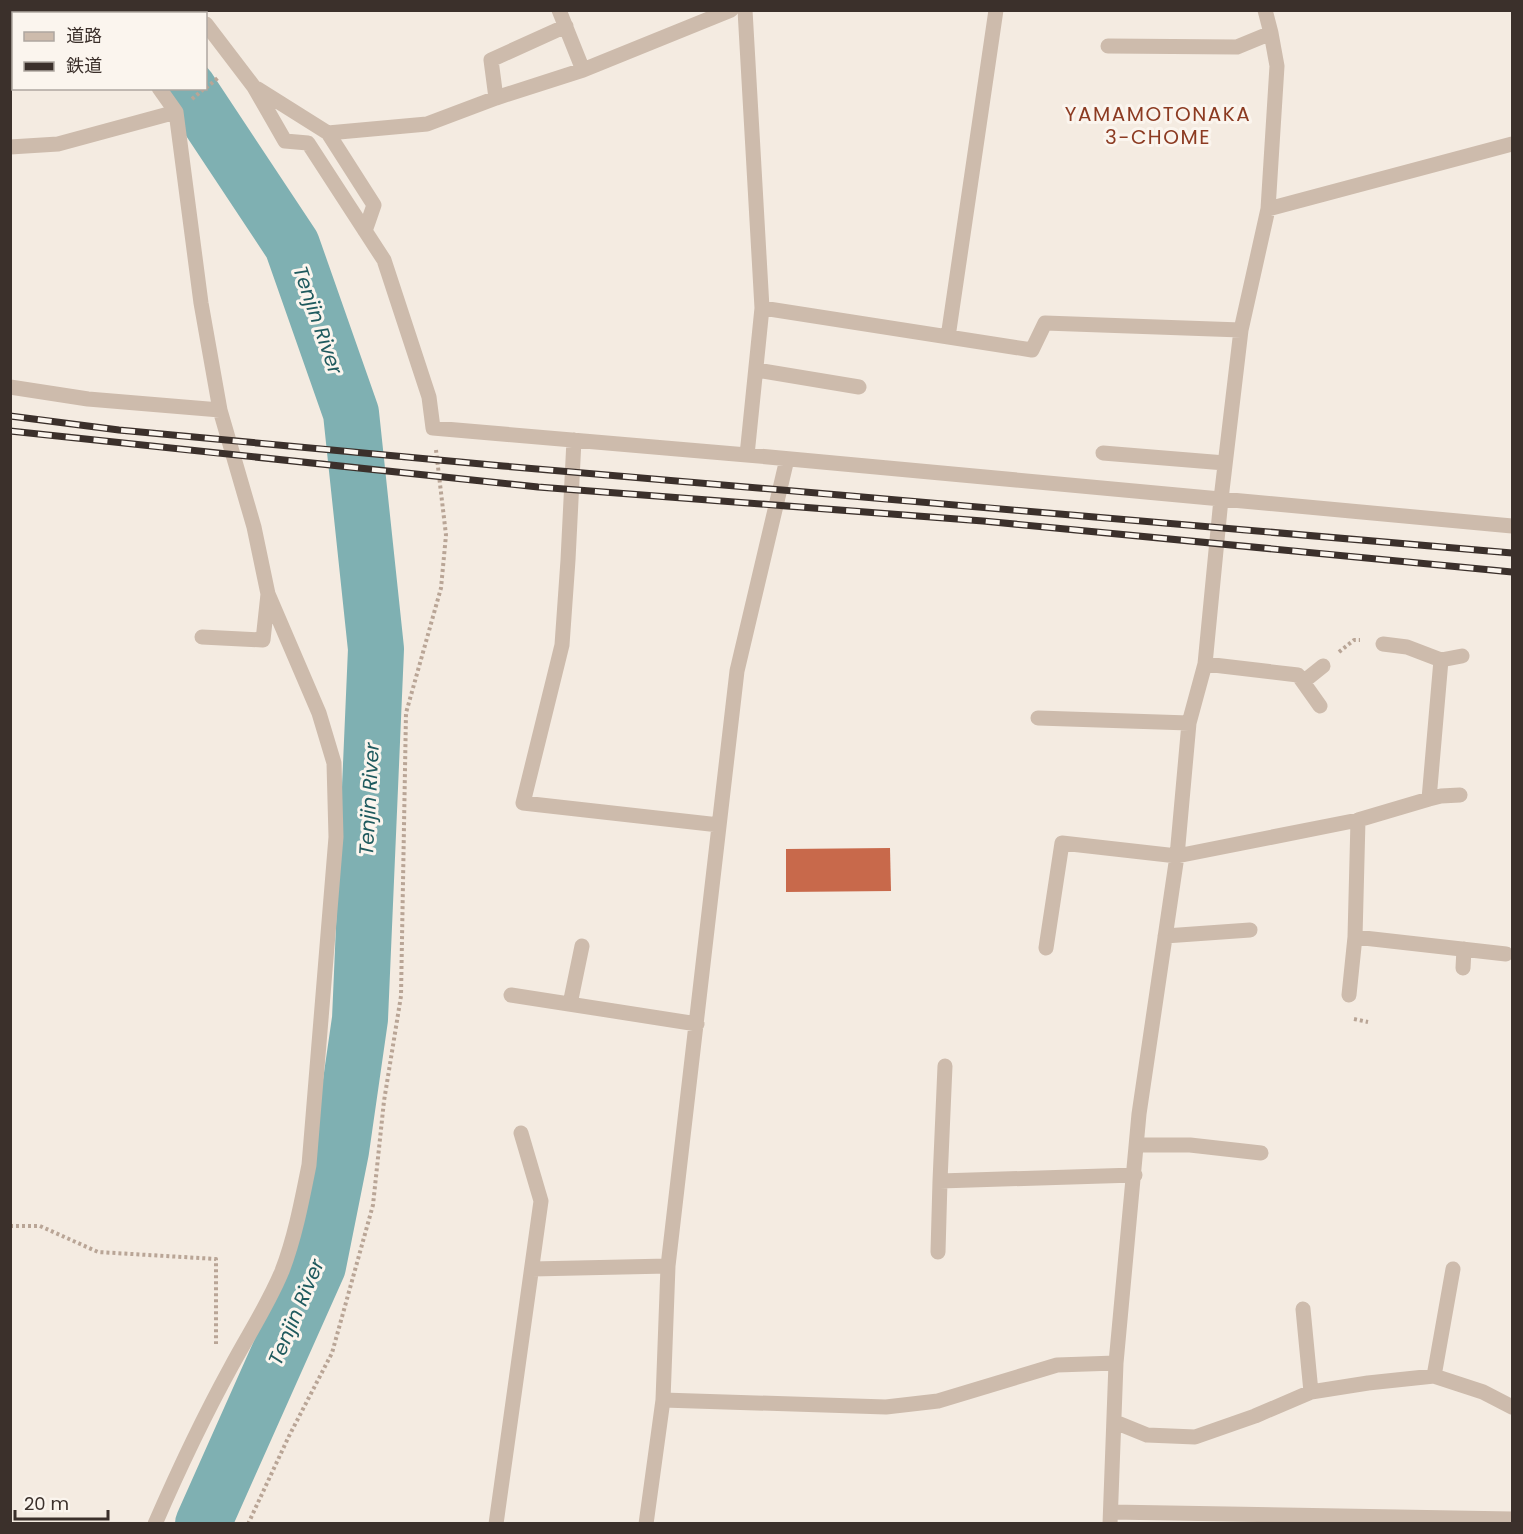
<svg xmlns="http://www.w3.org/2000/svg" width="1523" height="1534" font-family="Poppins,'Noto Sans JP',sans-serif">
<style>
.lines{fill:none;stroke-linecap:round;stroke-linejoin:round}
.river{stroke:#7fb0b2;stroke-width:56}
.building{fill:#c8694b}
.path{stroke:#b9a596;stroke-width:4;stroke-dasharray:3 3;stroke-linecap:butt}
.minor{stroke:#cdbbac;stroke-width:15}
.rail-casing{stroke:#3b302b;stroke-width:7}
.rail{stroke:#fbf5ee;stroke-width:4.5;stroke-dasharray:14;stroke-linecap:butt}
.labels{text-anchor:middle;stroke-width:6;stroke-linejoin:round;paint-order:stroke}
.neighbourhood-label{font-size:20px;letter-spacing:1.5px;fill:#8c3b22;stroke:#fbf5ee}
.water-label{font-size:20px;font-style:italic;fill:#1f5a5e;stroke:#fbf5ee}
</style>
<rect width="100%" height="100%" fill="#f4ebe1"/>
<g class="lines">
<path class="river" d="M136,10L138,14
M188,88L292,245L351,413L376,649L360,1019L341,1151L318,1266L203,1524"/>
</g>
<path class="building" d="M890,848L891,891L786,892V849Z"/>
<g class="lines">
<path class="path" d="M206,88L219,77
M192,99L205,88
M1339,652L1354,640H1360
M1354,1019L1368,1022
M10,1226H40L98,1252L216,1259V1344
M248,1524L289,1436L332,1353L373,1205L384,1101L401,996L406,713L441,588L446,535L436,450"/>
<path class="minor" d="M104,10L107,14
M195,10L197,14
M559,10L583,70
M745,10L762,308
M206,24L254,87L285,141L308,143L384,260L429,397L433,428L747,455L1512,526
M1108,46L1237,47L1271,33
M258,89L328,133L374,205L365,231
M496,98L491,60L566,26
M176,112L201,303L220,410L254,527L268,594L263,640L202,637
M328,133L427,124L496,98L583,70L731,10
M10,147L58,144L176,112L159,88
M1268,209L1512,144
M948,337L996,10
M757,370L859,387
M10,387L88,399L220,410
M574,440L568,560L562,645L523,803L719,825
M1103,453L1225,463
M747,455L762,308L1032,350L1045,323L1241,330
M1441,660L1462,656
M1205,664L1298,675L1320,706
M1303,682L1323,666
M1038,718L1189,723
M1429,799L1441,796L1460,795
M1165,936L1250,930
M1355,937L1358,820
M1046,948L1062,843L1177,856L1358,820L1429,799L1441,660L1407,647L1383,644
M1463,968L1464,949
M511,995L697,1024
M1349,995L1355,937L1506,954
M570,1004L582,946
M1137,1145H1190L1261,1153
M940,1181L945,1066
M938,1252L940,1181L1135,1175
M532,1269L668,1266
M1303,1309L1311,1392
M1116,1363L1139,1114L1177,856L1189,723L1205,664L1221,499L1241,330L1268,209L1277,66L1271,33L1265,10
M1434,1376L1453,1269
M663,1400L668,1266L737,671L787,459
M1115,1422L1147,1435L1195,1437L1255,1416L1311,1392L1368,1383L1434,1376L1483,1392L1512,1407
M1111,1512L1512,1519
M155,1524C178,1471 203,1418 231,1367C248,1335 268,1305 282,1271C295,1237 302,1200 309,1165L336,837L334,763L319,713L268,594
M496,1524L541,1201L521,1133
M646,1524L663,1400L886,1407L938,1401L1057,1365L1116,1363L1110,1524"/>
<g class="rail-casing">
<path id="rail" d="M10,416L119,430L503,466L1512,553
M10,431L538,487L983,521L1512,572"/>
</g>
<use href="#rail" class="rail"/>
</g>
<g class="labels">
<g class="neighbourhood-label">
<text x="1158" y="121">YAMAMOTONAKA<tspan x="1158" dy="23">3-CHOME</tspan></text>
</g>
<g class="water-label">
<text transform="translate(318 320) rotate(71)" y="7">Tenjin River</text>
<text transform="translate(369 799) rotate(-87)" y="7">Tenjin River</text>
<text transform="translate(296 1312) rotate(-67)" y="7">Tenjin River</text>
</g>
</g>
<rect width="1523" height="1534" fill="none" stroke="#3b302b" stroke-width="24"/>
<rect x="12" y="12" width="195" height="78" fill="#fbf5ee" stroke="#aea6a0" stroke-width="1.5"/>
<rect x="24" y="32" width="30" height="9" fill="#cdbbac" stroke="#aea6a0" stroke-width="1.5"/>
<text x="66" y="42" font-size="18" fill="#3b302b">道路</text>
<rect x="24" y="62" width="30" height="9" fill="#3b302b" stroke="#aea6a0" stroke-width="1.5"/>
<text x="66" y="72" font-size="18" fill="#3b302b">鉄道</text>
<path d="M15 1510v9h93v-9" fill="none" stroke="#3b302b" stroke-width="3"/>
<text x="24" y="1510" font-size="18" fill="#3b302b" stroke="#fbf5ee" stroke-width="4.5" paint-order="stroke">20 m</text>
</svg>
